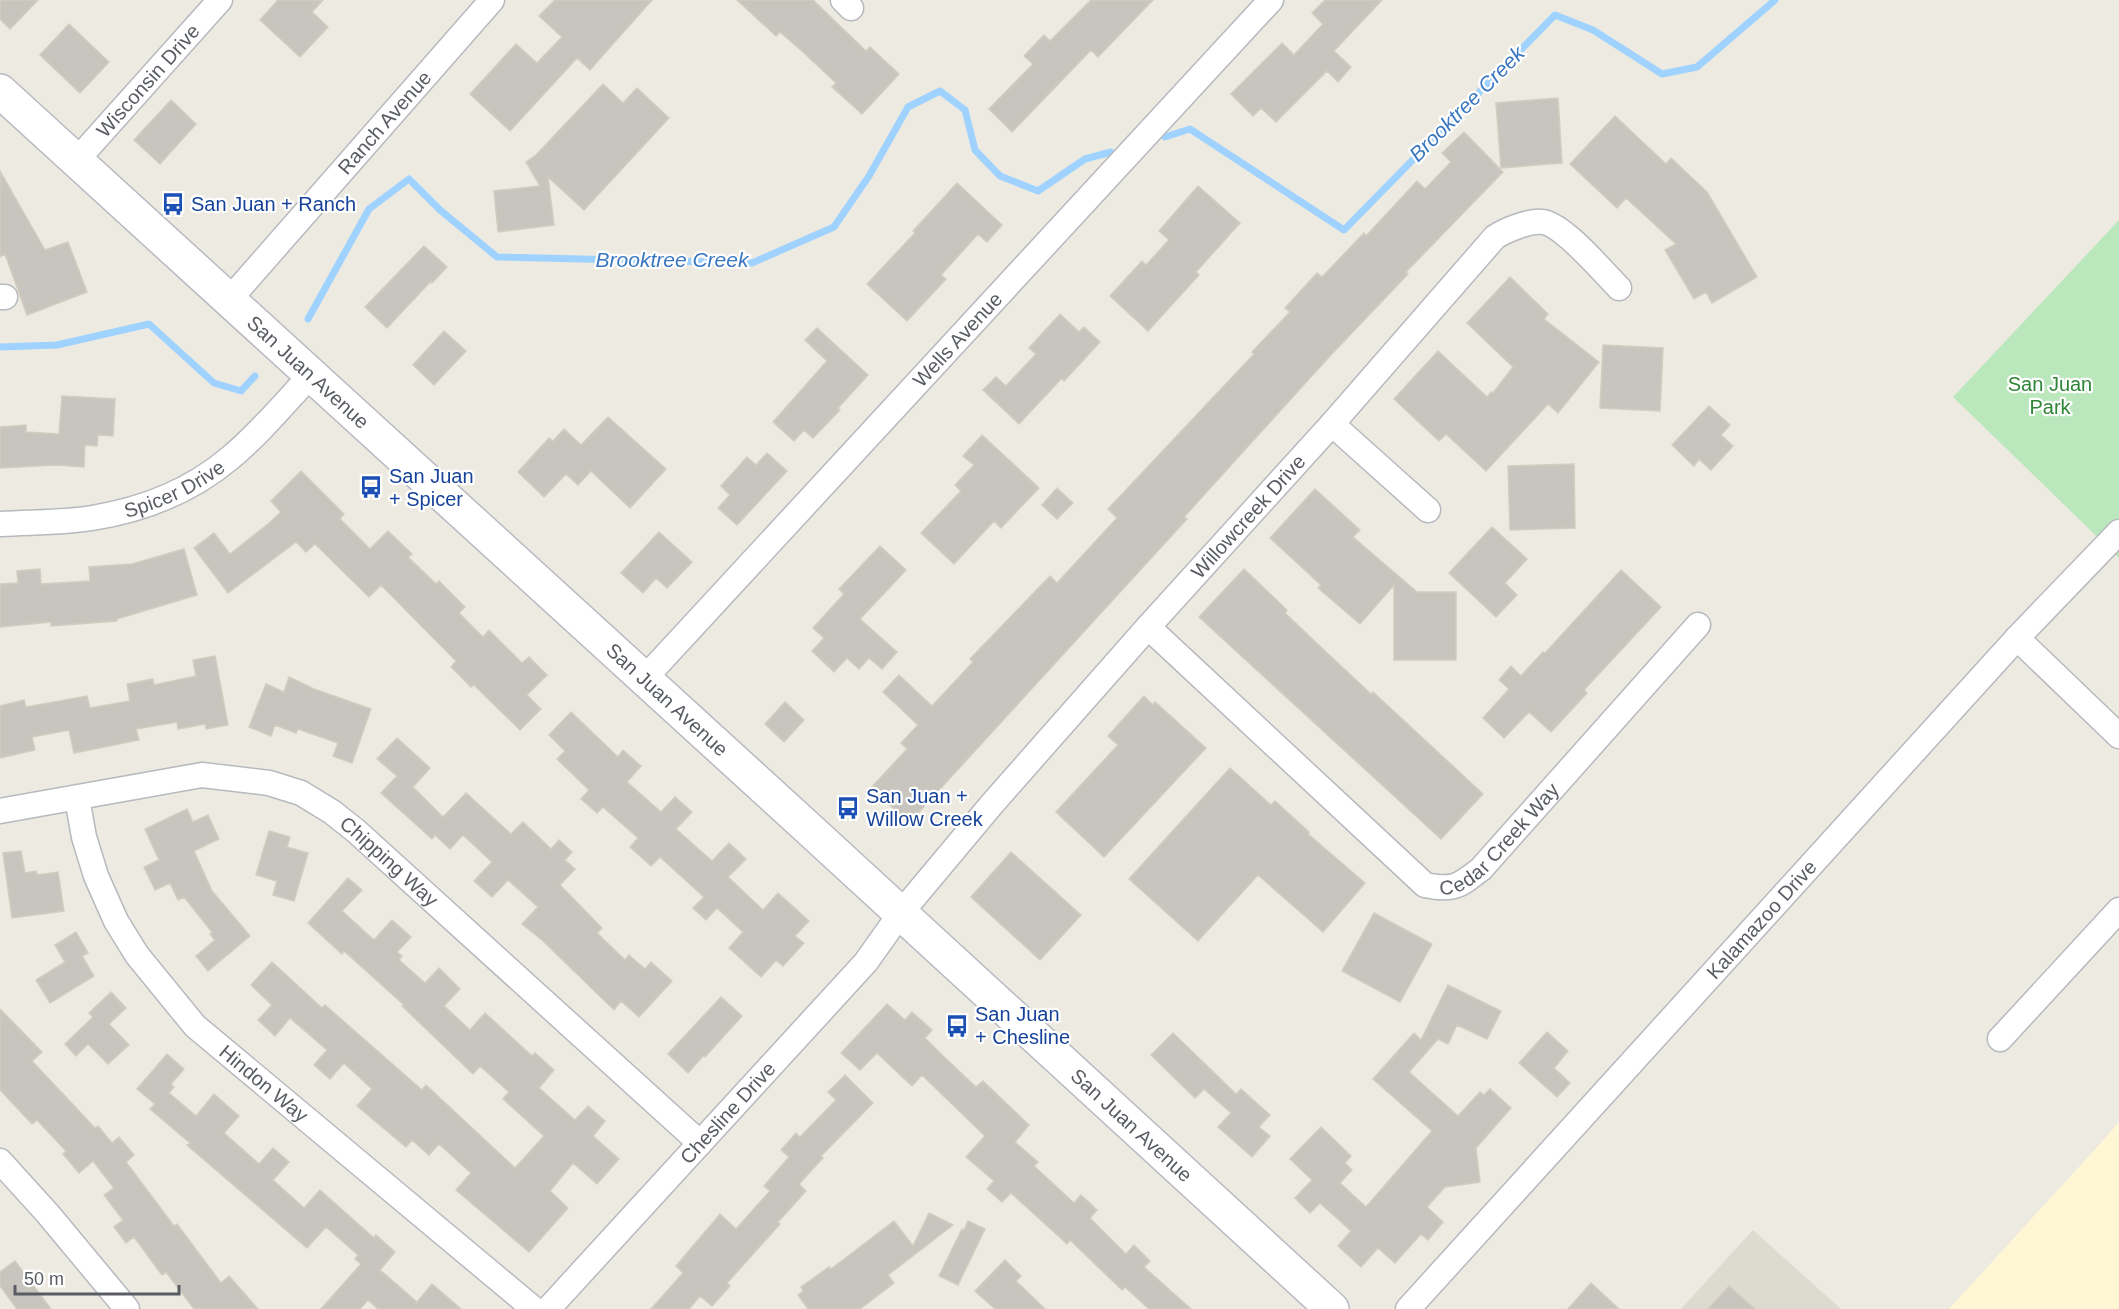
<svg xmlns="http://www.w3.org/2000/svg" width="2119" height="1309" font-family="Helvetica,sans-serif">
<style>
.commercial{fill:#fff6d4}
.education{fill:#dddad0}
.green{fill:#bbe7bd}
.lines{fill:none;stroke-linecap:round;stroke-linejoin:round}
.stream{stroke:#9fd2ff;stroke-width:7}
.building{fill:#c8c5be;stroke:#d2cdbf;stroke-width:1.5}
.minor-casing{stroke:#b6b9be;stroke-width:27}
.secondary-casing{stroke:#b7bac1;stroke-width:36}
.minor{stroke:#fff;stroke-width:24}
.secondary{stroke:#fff;stroke-width:33}
.labels{text-anchor:middle;stroke-width:4.5;stroke-linejoin:round;paint-order:stroke}
.street-label{font-size:20px;fill:#595d63;stroke:#fff}
.transit-label{font-size:20px;fill:#164399;stroke:#fff;text-anchor:start}
.park-label{font-size:20px;fill:#2f8436;stroke:#fff}
.water-label{font-size:21px;font-style:italic;fill:#3a77c0;stroke:#fff}
</style>
<rect width="100%" height="100%" fill="#edebe1"/>
<path class="commercial" d="M2119,1122V1309H1949L2099,1145Z"/>
<path class="education" d="M1753,1230L1841,1309H1681Z"/>
<path class="green" d="M2119,220V558L1953,397Z"/>
<g class="lines">
<path class="stream" d="M1165,137L1190,129L1344,230L1555,15L1593,30L1662,74L1697,67L1775,0
M308,319L369,209L409,179L440,210L497,257L752,263L834,227L869,176L908,107L940,91L965,110L975,150L1000,176L1038,191L1085,159L1111,152
M0,347L57,345L149,324L214,383L241,391L255,376"/>
</g>
<path class="building" d="M0,0H38L10,29L0,19Z
M278,0H323L312,12L328,27L300,57L260,20Z
M555,0H652L590,70L577,58L510,131L470,94L516,44L537,63L562,37L539,16Z
M737,0H813L866,51L870,47L899,74L862,114L832,87L836,83L803,52L780,32L776,36Z
M1091,0H1153L1098,57L1091,50L1012,132L989,109L1033,64L1024,56L1044,35L1050,41Z
M1325,0H1382L1334,51L1351,67L1338,82L1327,71L1276,122L1261,108L1253,116L1231,94L1282,43L1294,55L1323,24L1312,13Z
M69,24L109,62L80,93L40,55Z
M603,84L623,103L637,88L669,118L584,210L548,177L554,225L498,232L494,191L540,186L526,162L536,155Z
M1558,98L1562,163L1501,168L1496,103Z
M171,100L196,124L160,164L134,140Z
M1615,116L1666,164L1671,158L1707,192L1757,277L1712,303L1706,292L1694,299L1665,250L1676,244L1626,198L1617,208L1570,164Z
M1464,132L1503,172L1406,272L1408,274L1329,357L1184,517L1187,519L909,823L871,788L907,749L901,743L918,725L883,692L899,675L932,706L973,662L970,659L1050,576L1057,583L1117,518L1108,509L1254,354L1252,352L1290,312L1285,308L1317,273L1322,277L1364,233L1366,236L1417,181L1425,189L1451,162L1442,153Z
M0,171L45,250L68,242L87,292L27,315L5,254L0,257Z
M957,183L1002,225L987,242L978,234L941,275L946,279L907,321L867,284L915,233L913,231Z
M1198,186L1240,223L1196,272L1199,275L1148,331L1110,296L1142,261L1146,265L1169,240L1159,231Z
M424,246L447,267L432,283L431,281L387,328L365,307Z
M1510,277L1548,314L1544,319L1599,362L1558,413L1548,404L1486,471L1446,434L1439,441L1394,399L1438,351L1487,397L1491,392L1493,393L1513,367L1467,323Z
M1060,314L1079,332L1084,327L1100,342L1064,381L1062,378L1019,424L983,390L996,377L1006,386L1036,354L1029,348Z
M817,328L868,375L838,408L840,410L813,438L804,430L794,441L773,422L827,361L805,340Z
M444,331L466,351L434,385L413,365Z
M1603,345L1663,348L1660,411L1600,408Z
M62,396L115,399L113,436L98,435L97,446L85,445L84,467L56,465L0,468V427L26,425V432L59,434Z
M1709,406L1730,425L1721,435L1733,446L1711,470L1699,459L1694,466L1672,445Z
M608,417L666,469L630,508L591,471L578,485L566,474L544,497L518,472L549,438L553,441L564,429L581,445Z
M982,435L1039,488L1001,528L994,521L954,564L921,533L961,491L955,485L974,465L963,456Z
M767,453L787,471L737,525L718,508L730,495L721,486L747,457L756,465Z
M1574,464L1575,528L1510,530L1508,466Z
M301,471L344,514L340,519L370,549L388,531L412,554L408,557L436,584L439,581L465,607L459,613L483,637L489,630L522,663L529,657L547,675L527,695L541,709L520,730L474,685L471,687L451,667L456,661L381,585L369,597L315,544L306,552L296,542L228,593L194,548L214,533L230,554L268,524L281,512L271,501Z
M1057,488L1073,503L1057,519L1042,505Z
M1315,489L1360,530L1353,537L1417,592H1456V660H1394V585L1360,624L1318,588L1321,585L1270,538Z
M1492,527L1527,559L1505,583L1517,595L1496,617L1449,573Z
M659,532L692,562L667,588L656,578L643,593L621,573Z
M880,546L906,570L860,619L897,652L882,669L869,658L859,669L847,658L834,672L812,651L824,638L813,628L844,594L839,589Z
M184,549L197,595L117,619V621L51,626V622L0,627V584L18,583L17,571L40,569L41,584L90,581L89,567L132,564Z
M1244,569L1287,610L1285,613L1325,651L1371,694L1373,692L1483,794L1441,839L1199,617Z
M1621,570L1661,607L1584,690L1587,693L1551,732L1529,712L1504,738L1483,718L1509,689L1499,680L1511,666L1521,676L1543,652L1545,653Z
M215,656L228,725L206,729L205,724L178,729L177,722L136,729L139,740L74,753L69,730L32,737L35,750L0,758V706L24,700L26,707L87,696L90,708L130,701L127,684L153,679L154,685L196,676L193,660Z
M289,677L314,689L371,709L352,763L333,756L338,743L298,729L296,733L275,725L271,736L249,727L266,684L284,692Z
M1144,696L1153,705L1155,702L1206,748L1104,857L1056,812L1118,745L1108,736Z
M785,702L804,720L784,742L765,724Z
M571,712L618,757L623,750L641,766L627,782L661,812L675,797L692,812L676,829L712,861L729,843L746,859L728,877L763,910L778,893L809,921L795,936L804,943L783,966L776,960L761,977L729,948L743,932L717,908L706,920L693,908L704,897L660,857L651,866L630,847L638,838L603,807L597,813L581,799L589,790L557,759L565,751L549,735Z
M397,738L430,768L413,787L443,817L466,793L511,834L523,822L551,849L559,840L572,852L565,860L575,869L560,885L602,928L597,933L625,960L629,955L645,969L651,962L672,981L639,1017L621,1001L614,1010L542,940L522,924L538,907L508,880L492,897L474,881L492,862L463,835L450,849L435,835L432,839L381,793L397,776L377,759Z
M1230,768L1271,805L1275,801L1309,832L1308,834L1365,883L1323,932L1258,875L1198,941L1129,879Z
M187,809L193,822L208,815L219,839L194,851L212,891L250,936L208,971L196,956L215,940L210,934L212,932L184,897L178,900L170,883L155,890L144,867L159,860L145,829Z
M269,831L290,837L287,847L308,853L294,901L273,895L277,881L256,875Z
M21,851L25,873L36,871L37,875L58,872L64,911L12,918L3,853Z
M1011,852L1081,915L1040,960L971,897Z
M348,878L362,890L342,911L374,940L392,920L411,937L397,952L402,956L399,960L425,983L439,968L460,989L444,1006L470,1030L485,1013L532,1056L535,1053L554,1070L539,1088L575,1120L588,1106L605,1121L593,1136L619,1159L597,1184L573,1163L550,1191L568,1208L529,1252L456,1190L471,1173L439,1144L429,1155L412,1140L406,1147L357,1106L372,1089L344,1063L330,1079L314,1065L327,1050L290,1018L275,1036L258,1020L272,1005L251,985L272,962L322,1008L325,1005L422,1090L426,1085L515,1168L544,1136L503,1099L509,1092L480,1066L473,1074L402,1006L404,1005L344,951L342,954L308,923Z
M1374,913L1432,944L1400,1002L1342,971Z
M76,932L88,953L82,956L94,976L50,1003L36,980L65,962L55,945Z
M1448,985L1501,1011L1487,1039L1457,1025L1448,1044L1438,1039L1409,1072L1458,1116L1480,1092L1484,1095L1490,1089L1511,1108L1476,1148L1480,1182L1445,1187L1427,1207L1443,1222L1428,1240L1421,1234L1395,1263L1378,1248L1361,1267L1338,1246L1351,1231L1320,1203L1310,1213L1295,1198L1312,1180L1290,1159L1321,1127L1351,1156L1345,1163L1352,1170L1340,1183L1366,1207L1432,1131L1373,1079L1414,1033L1421,1040Z
M111,992L126,1008L109,1024L129,1045L108,1064L88,1044L76,1056L65,1044L93,1017L89,1013Z
M721,997L742,1016L705,1057L704,1055L688,1073L668,1054Z
M887,1004L905,1020L912,1012L932,1030L925,1038L941,1054L976,1087L983,1081L1029,1125L1015,1142L1038,1162L1034,1166L1074,1203L1081,1195L1097,1210L1090,1218L1126,1254L1134,1245L1150,1261L1144,1267L1191,1309H1149L1125,1287L1122,1290L1070,1240L1067,1244L1011,1193L1002,1202L987,1189L994,1181L966,1157L985,1136L922,1075L912,1086L877,1053L860,1070L841,1053Z
M0,1009L42,1052L32,1061L95,1128L98,1126L112,1143L119,1137L134,1155L126,1162L174,1226L177,1224L221,1283L229,1276L258,1309H194L166,1272L162,1275L134,1237L126,1243L114,1227L123,1220L104,1195L114,1188L93,1161L79,1173L63,1154L66,1151L37,1120L32,1124L0,1090Z
M1547,1032L1568,1051L1554,1068L1570,1083L1557,1097L1519,1063Z
M1173,1033L1236,1094L1241,1089L1270,1115L1259,1127L1270,1136L1252,1157L1218,1127L1231,1113L1204,1089L1195,1098L1151,1055Z
M167,1054L184,1069L171,1084L174,1087L169,1093L196,1116L214,1094L239,1116L224,1133L259,1164L273,1148L289,1162L273,1180L304,1208L320,1190L374,1238L376,1235L395,1252L380,1270L417,1302L432,1284L461,1309H378L368,1300L360,1309H321L361,1264L355,1259L358,1255L326,1227L307,1248L187,1145L190,1143L150,1109L155,1104L137,1089Z
M845,1075L873,1103L821,1156L823,1158L799,1184L806,1191L778,1222L780,1224L727,1283L730,1286L712,1306L700,1296L689,1309H651L683,1273L676,1266L720,1214L736,1229L770,1191L764,1186L789,1157L781,1150L796,1133L800,1137L836,1100L828,1092Z
M929,1213L953,1225L888,1275L894,1283L860,1309H808L798,1295L803,1291L801,1287L829,1267L831,1269L894,1221L913,1246Z
M968,1221L985,1229L958,1285L939,1276L962,1229L964,1230Z
M1005,1260L1021,1276L1016,1281L1045,1309H995L975,1291Z
M15,1261L51,1309H17L0,1286V1272Z
M1591,1283L1619,1309H1568Z
M1729,1286L1755,1309H1708Z"/>
<g class="lines">
<g class="minor-casing">
<g id="minor">
<path d="M843,0L851,8"/>
<path id="s1" d="M76,161L220,0"/>
<path d="M0,297H5"/>
<path id="s2" d="M229,300L492,0"/>
<path d="M1332,424L1428,510"/>
<path id="s3" d="M0,524C30,522 62,523 92,518C142,510 191,491 230,458C259,434 284,404 310,376"/>
<path id="s4" d="M1148,627L1425,885C1454,891 1459,886 1481,869L1698,625"/>
<path d="M2017,638L2119,736"/>
<path id="s5" d="M644,679L1271,0"/>
<path id="s6" d="M77,798L84,837L96,876L116,921L137,955L195,1026L534,1309"/>
<path id="s7" d="M0,811L202,775L269,783L301,793L332,812L356,831L700,1143"/>
<path d="M2000,1039L2119,910"/>
<path d="M0,1161L48,1214L127,1309"/>
<path id="s8" d="M548,1309L866,962L900,914L992,804L1148,627L1332,424L1495,237C1506,230 1530,220 1543,222C1564,225 1603,272 1619,288"/>
<path id="s9" d="M1408,1309L2017,638L2119,532"/>
</g>
</g>
<g class="secondary-casing">
<g id="secondary">
<path id="s10" d="M0,91L797,818L1332,1309"/>
</g>
</g>
<use href="#minor" class="minor"/>
<use href="#secondary" class="secondary"/>
</g>
<defs>
<g id="bus-bare" transform="scale(1.8)"><path d="M-5-6H5V4H4V6H2V4H-2V6H-4V4H-5ZM-3.5-4V0h7V-4ZM-3.5 1.2v1.5H-2V1.2ZM2 1.2v1.5H3.5V1.2Z" fill="#1a4fb4" stroke="#fff" stroke-width="2.5" paint-order="stroke"/></g>
</defs>
<g fill-rule="evenodd">
<use href="#bus-bare" x="173" y="204"/>
<use href="#bus-bare" x="371" y="487"/>
<use href="#bus-bare" x="848" y="808"/>
<use href="#bus-bare" x="957" y="1026"/>
</g>
<g class="labels">
<g class="street-label">
<text dy="7" stroke="none"><textPath href="#s1" startOffset="108">Wisconsin Drive</textPath></text>
<text dy="7" stroke="none"><textPath href="#s2" startOffset="236">Ranch Avenue</textPath></text>
<text dy="7" stroke="none"><textPath href="#s5" startOffset="462">Wells Avenue</textPath></text>
<text dy="7" stroke="none"><textPath href="#s10" startOffset="417">San Juan Avenue</textPath></text>
<text dy="7" stroke="none"><textPath href="#s3" startOffset="180">Spicer Drive</textPath></text>
<text dy="7" stroke="none"><textPath href="#s8" startOffset="1058">Willowcreek Drive</textPath></text>
<text dy="7" stroke="none"><textPath href="#s10" startOffset="903">San Juan Avenue</textPath></text>
<text dy="7" stroke="none"><textPath href="#s4" startOffset="472">Cedar Creek Way</textPath></text>
<text dy="7" stroke="none"><textPath href="#s7" startOffset="418">Chipping Way</textPath></text>
<text dy="7" stroke="none"><textPath href="#s9" startOffset="526">Kalamazoo Drive</textPath></text>
<text dy="7" stroke="none"><textPath href="#s6" startOffset="351">Hindon Way</textPath></text>
<text dy="7" stroke="none"><textPath href="#s8" startOffset="266">Chesline Drive</textPath></text>
<text dy="7" stroke="none"><textPath href="#s10" startOffset="1533">San Juan Avenue</textPath></text>
</g>
<g class="transit-label">
<text x="191" y="211">San Juan + Ranch</text>
<text x="389" y="483">San Juan<tspan x="389" dy="23">+ Spicer</tspan></text>
<text x="866" y="803">San Juan +<tspan x="866" dy="23">Willow Creek</tspan></text>
<text x="975" y="1021">San Juan<tspan x="975" dy="23">+ Chesline</tspan></text>
</g>
<g class="park-label">
<text x="2050" y="391">San Juan<tspan x="2050" dy="23">Park</tspan></text>
</g>
<g class="water-label">
<text transform="translate(1467 104) rotate(-45)" y="7">Brooktree Creek</text>
<text x="672" y="267">Brooktree Creek</text>
</g>
</g>
<path d="M15 1285v9h164v-9" fill="none" stroke="#595d63" stroke-width="3"/>
<text x="24" y="1285" font-size="18" fill="#595d63" stroke="#ffffff" stroke-width="4.5" paint-order="stroke">50 m</text>
</svg>
